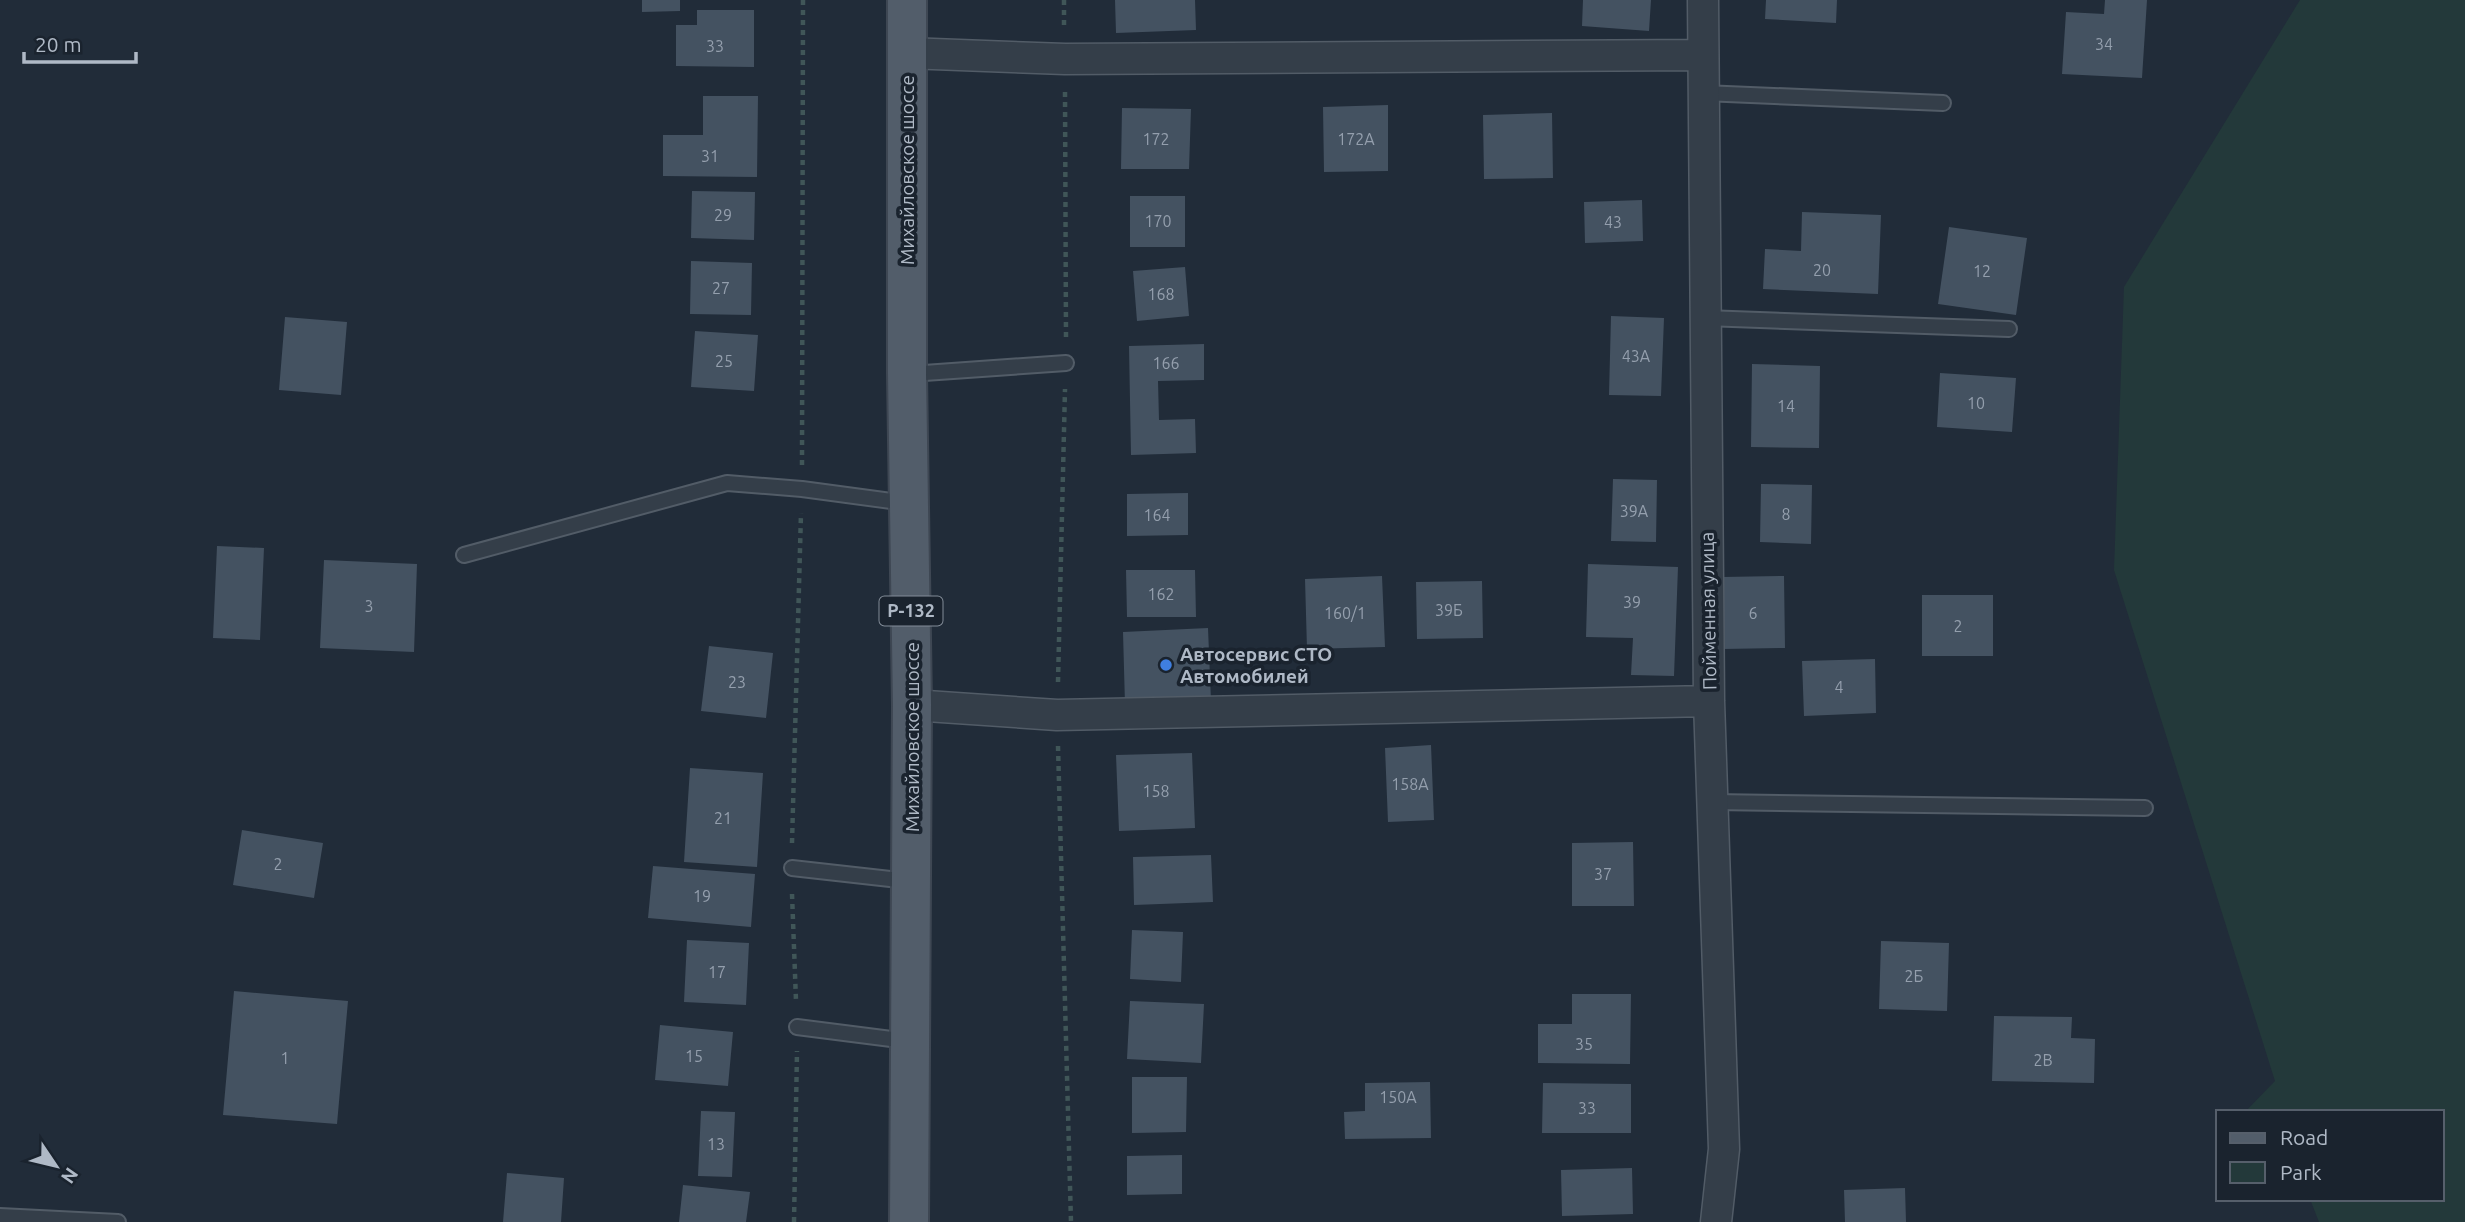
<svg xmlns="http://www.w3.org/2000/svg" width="2465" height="1222" font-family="Ubuntu,sans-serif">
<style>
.green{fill:#23393a}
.building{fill:#445261}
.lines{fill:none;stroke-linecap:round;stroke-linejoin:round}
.lane-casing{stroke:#525c67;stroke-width:18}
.street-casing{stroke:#525c67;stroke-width:33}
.primary-casing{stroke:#3e4753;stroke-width:42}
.path{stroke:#405658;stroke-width:4.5;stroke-dasharray:5 5;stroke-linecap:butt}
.lane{stroke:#343e49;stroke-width:14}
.street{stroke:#343e49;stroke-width:30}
.primary{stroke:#525d6a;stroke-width:38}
.shop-dot{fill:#3f7fe0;stroke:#1a232e;stroke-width:2.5}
.labels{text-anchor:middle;stroke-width:7;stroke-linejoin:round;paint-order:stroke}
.number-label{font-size:16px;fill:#949fad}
.shield{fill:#1a232e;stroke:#828c98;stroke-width:2}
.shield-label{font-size:18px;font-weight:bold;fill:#afb9c6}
.street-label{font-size:19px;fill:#afb9c6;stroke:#1a232e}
.poi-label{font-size:19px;font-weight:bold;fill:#afb9c6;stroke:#1a232e;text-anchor:start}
</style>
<rect width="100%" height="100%" fill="#212c39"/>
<path class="green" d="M2300,0H2465V1222H2319L2310,1199H2442V1112H2245L2275,1081L2114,570L2124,287Z"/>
<path class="building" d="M642,0H680V11L642,12Z
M1115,0H1195L1196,30L1116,33Z
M1583,0H1651L1649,31L1582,26Z
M1766,0H1837L1836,23L1765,19Z
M2105,0H2147L2142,78L2062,74L2066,12L2104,14Z
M697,10H754V67L676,66V25H697Z
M703,96H758L757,177L663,176V135H703Z
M1388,105V171L1324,172L1323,107Z
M1122,108L1191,109L1189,169H1121Z
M1552,113L1553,178L1484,179L1483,115Z
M692,191L755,192L754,240L691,238Z
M1130,196H1185V247H1130Z
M1642,200L1643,241L1585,243L1584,202Z
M1802,212L1881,215L1878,294L1763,289L1765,249L1801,251Z
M1949,227L2027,238L2016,315L1938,304Z
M691,261L752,263L751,315L690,314Z
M1185,267L1189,316L1137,321L1133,271Z
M1611,316L1664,318L1661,396L1609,395Z
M285,317L347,322L341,395L279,390Z
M695,331L758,335L754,391L691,387Z
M1204,344V380L1158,381L1159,420L1195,419L1196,453L1131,455L1129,346Z
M1752,364L1820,366L1819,448L1751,447Z
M1940,373L2016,378L2012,432L1937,427Z
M1613,479L1657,480L1656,542L1611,541Z
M1761,484L1812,485L1811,544L1760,542Z
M1188,493V535L1127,536V494Z
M217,546L264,548L260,640L213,638Z
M324,560L417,564L414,652L320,648Z
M1588,564L1678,567L1674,676L1631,675L1633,638L1586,637Z
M1126,570H1195L1196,617H1127Z
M1382,576L1385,647L1307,649L1305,579Z
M1784,576L1785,648L1723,649L1722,577Z
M1482,581L1483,638L1417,639L1416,582Z
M1922,595H1993V656H1922Z
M1208,628L1211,701L1125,705L1123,632Z
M709,646L773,653L766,718L701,711Z
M1875,659L1876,713L1804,716L1802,661Z
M1431,745L1434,820L1388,822L1385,748Z
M1192,753L1195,828L1119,831L1116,755Z
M690,768L763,773L757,867L684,862Z
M242,830L323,843L314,898L233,885Z
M1633,842L1634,906H1572V843Z
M1211,855L1213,902L1134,905L1133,857Z
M653,866L755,874L751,927L648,918Z
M1132,930L1183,932L1181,982L1130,979Z
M687,940L749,943L746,1005L684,1002Z
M1881,941L1949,943L1947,1011L1879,1009Z
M234,991L348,1001L337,1124L223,1115Z
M1572,994H1631L1630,1064L1538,1063V1024H1572Z
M1130,1001L1204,1004L1201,1063L1127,1059Z
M1994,1016L2072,1017L2071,1038L2095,1039L2094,1083L1992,1081Z
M660,1025L733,1032L728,1086L655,1080Z
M1132,1077H1187L1186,1132L1132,1133Z
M1430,1082L1431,1138L1345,1139L1344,1112L1365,1111V1083Z
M1543,1083L1631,1084V1133H1542Z
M701,1111L735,1112L732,1177L698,1176Z
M1182,1155V1194L1127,1195V1156Z
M1632,1168L1633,1214L1562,1216L1561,1170Z
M507,1173L564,1178L561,1222H503Z
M683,1185L750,1192L746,1222H679Z
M1905,1188L1906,1222H1845L1844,1190Z"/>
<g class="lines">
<g class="lane-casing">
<path id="lane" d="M1703,93L1943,103
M1705,318L2009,329
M910,374L1066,363
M464,555L727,483L802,489L906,503
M1713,802L2145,808
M792,868L908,881
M797,1027L907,1041
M0,1216L118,1222"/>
</g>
<g class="street-casing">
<path id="street" d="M1703,0L1709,701L1724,1149L1716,1222
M907,53L1065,59L1703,55
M912,705L1057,715L1709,701"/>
</g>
<g class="primary-casing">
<path id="primary" d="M907,0V374L912,705L909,1222"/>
</g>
<path class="path" d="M1064,0V27
M1065,92L1066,339
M802,465L803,0
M1058,682L1065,389
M1058,746L1071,1222
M792,843L801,513
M792,894L796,1001
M794,1222L797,1051"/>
<use href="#lane" class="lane"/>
<use href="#street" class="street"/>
<use href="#primary" class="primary"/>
</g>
<circle class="shop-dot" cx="1166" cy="665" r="7"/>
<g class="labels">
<g class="number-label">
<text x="2104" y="50">34</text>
<text x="715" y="52">33</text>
<text x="1156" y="145">172</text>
<text x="1356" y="145">172А</text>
<text x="710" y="162">31</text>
<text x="723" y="221">29</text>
<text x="1158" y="227">170</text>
<text x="1613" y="228">43</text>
<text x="1822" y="276">20</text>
<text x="1982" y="277">12</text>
<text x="721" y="294">27</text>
<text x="1161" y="300">168</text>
<text x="1636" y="362">43А</text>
<text x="724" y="367">25</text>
<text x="1166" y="369">166</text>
<text x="1976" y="409">10</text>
<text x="1786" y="412">14</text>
<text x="1634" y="517">39А</text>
<text x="1786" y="520">8</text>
<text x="1157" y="521">164</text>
<text x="1161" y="600">162</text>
<text x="1632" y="608">39</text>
<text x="369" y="612">3</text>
<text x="1449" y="616">39Б</text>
<text x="1345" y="619">160/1</text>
<text x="1753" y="619">6</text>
<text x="1958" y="632">2</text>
<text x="737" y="688">23</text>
<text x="1839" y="693">4</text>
<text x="1410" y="790">158А</text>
<text x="1156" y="797">158</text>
<text x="723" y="824">21</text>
<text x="278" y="870">2</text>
<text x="1603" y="880">37</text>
<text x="702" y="902">19</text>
<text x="717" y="978">17</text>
<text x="1914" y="982">2Б</text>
<text x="1584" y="1050">35</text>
<text x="694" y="1062">15</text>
<text x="285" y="1064">1</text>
<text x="2043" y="1066">2В</text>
<text x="1398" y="1103">150А</text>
<text x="1587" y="1114">33</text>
<text x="716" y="1150">13</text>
</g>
<rect class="shield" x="879.5" y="596.5" width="63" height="29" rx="5"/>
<g class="shield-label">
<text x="911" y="617">Р-132</text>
</g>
<g class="street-label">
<text transform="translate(907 170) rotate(-90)" y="7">Михайловское шоссе</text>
<text transform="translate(1708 611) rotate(-91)" y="7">Пойменная улица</text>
<text transform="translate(912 737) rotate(-90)" y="7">Михайловское шоссе</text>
</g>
<g class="poi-label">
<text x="1180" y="661">Автосервис СТО<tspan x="1180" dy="22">Автомобилей</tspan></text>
</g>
</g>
<rect x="2216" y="1110" width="228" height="91" fill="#1a232e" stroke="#565f6b" stroke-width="2"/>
<rect x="2230" y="1133" width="35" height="10" fill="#525d6a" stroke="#565f6b" stroke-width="2"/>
<text x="2280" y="1145" font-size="21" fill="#afb9c6">Road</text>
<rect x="2230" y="1162" width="35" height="21" fill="#23393a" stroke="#565f6b" stroke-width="2"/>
<text x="2280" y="1180" font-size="21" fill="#afb9c6">Park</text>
<g transform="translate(56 1166) rotate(125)" stroke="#1a232e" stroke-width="5" paint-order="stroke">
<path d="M0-5L12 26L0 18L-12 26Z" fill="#afb9c6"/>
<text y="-10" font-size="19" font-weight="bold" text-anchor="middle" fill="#afb9c6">N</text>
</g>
<path d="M24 52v10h112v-10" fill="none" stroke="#afb9c6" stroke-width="3.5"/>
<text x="35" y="52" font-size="21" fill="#afb9c6" stroke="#1a232e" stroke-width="5" paint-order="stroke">20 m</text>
</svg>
